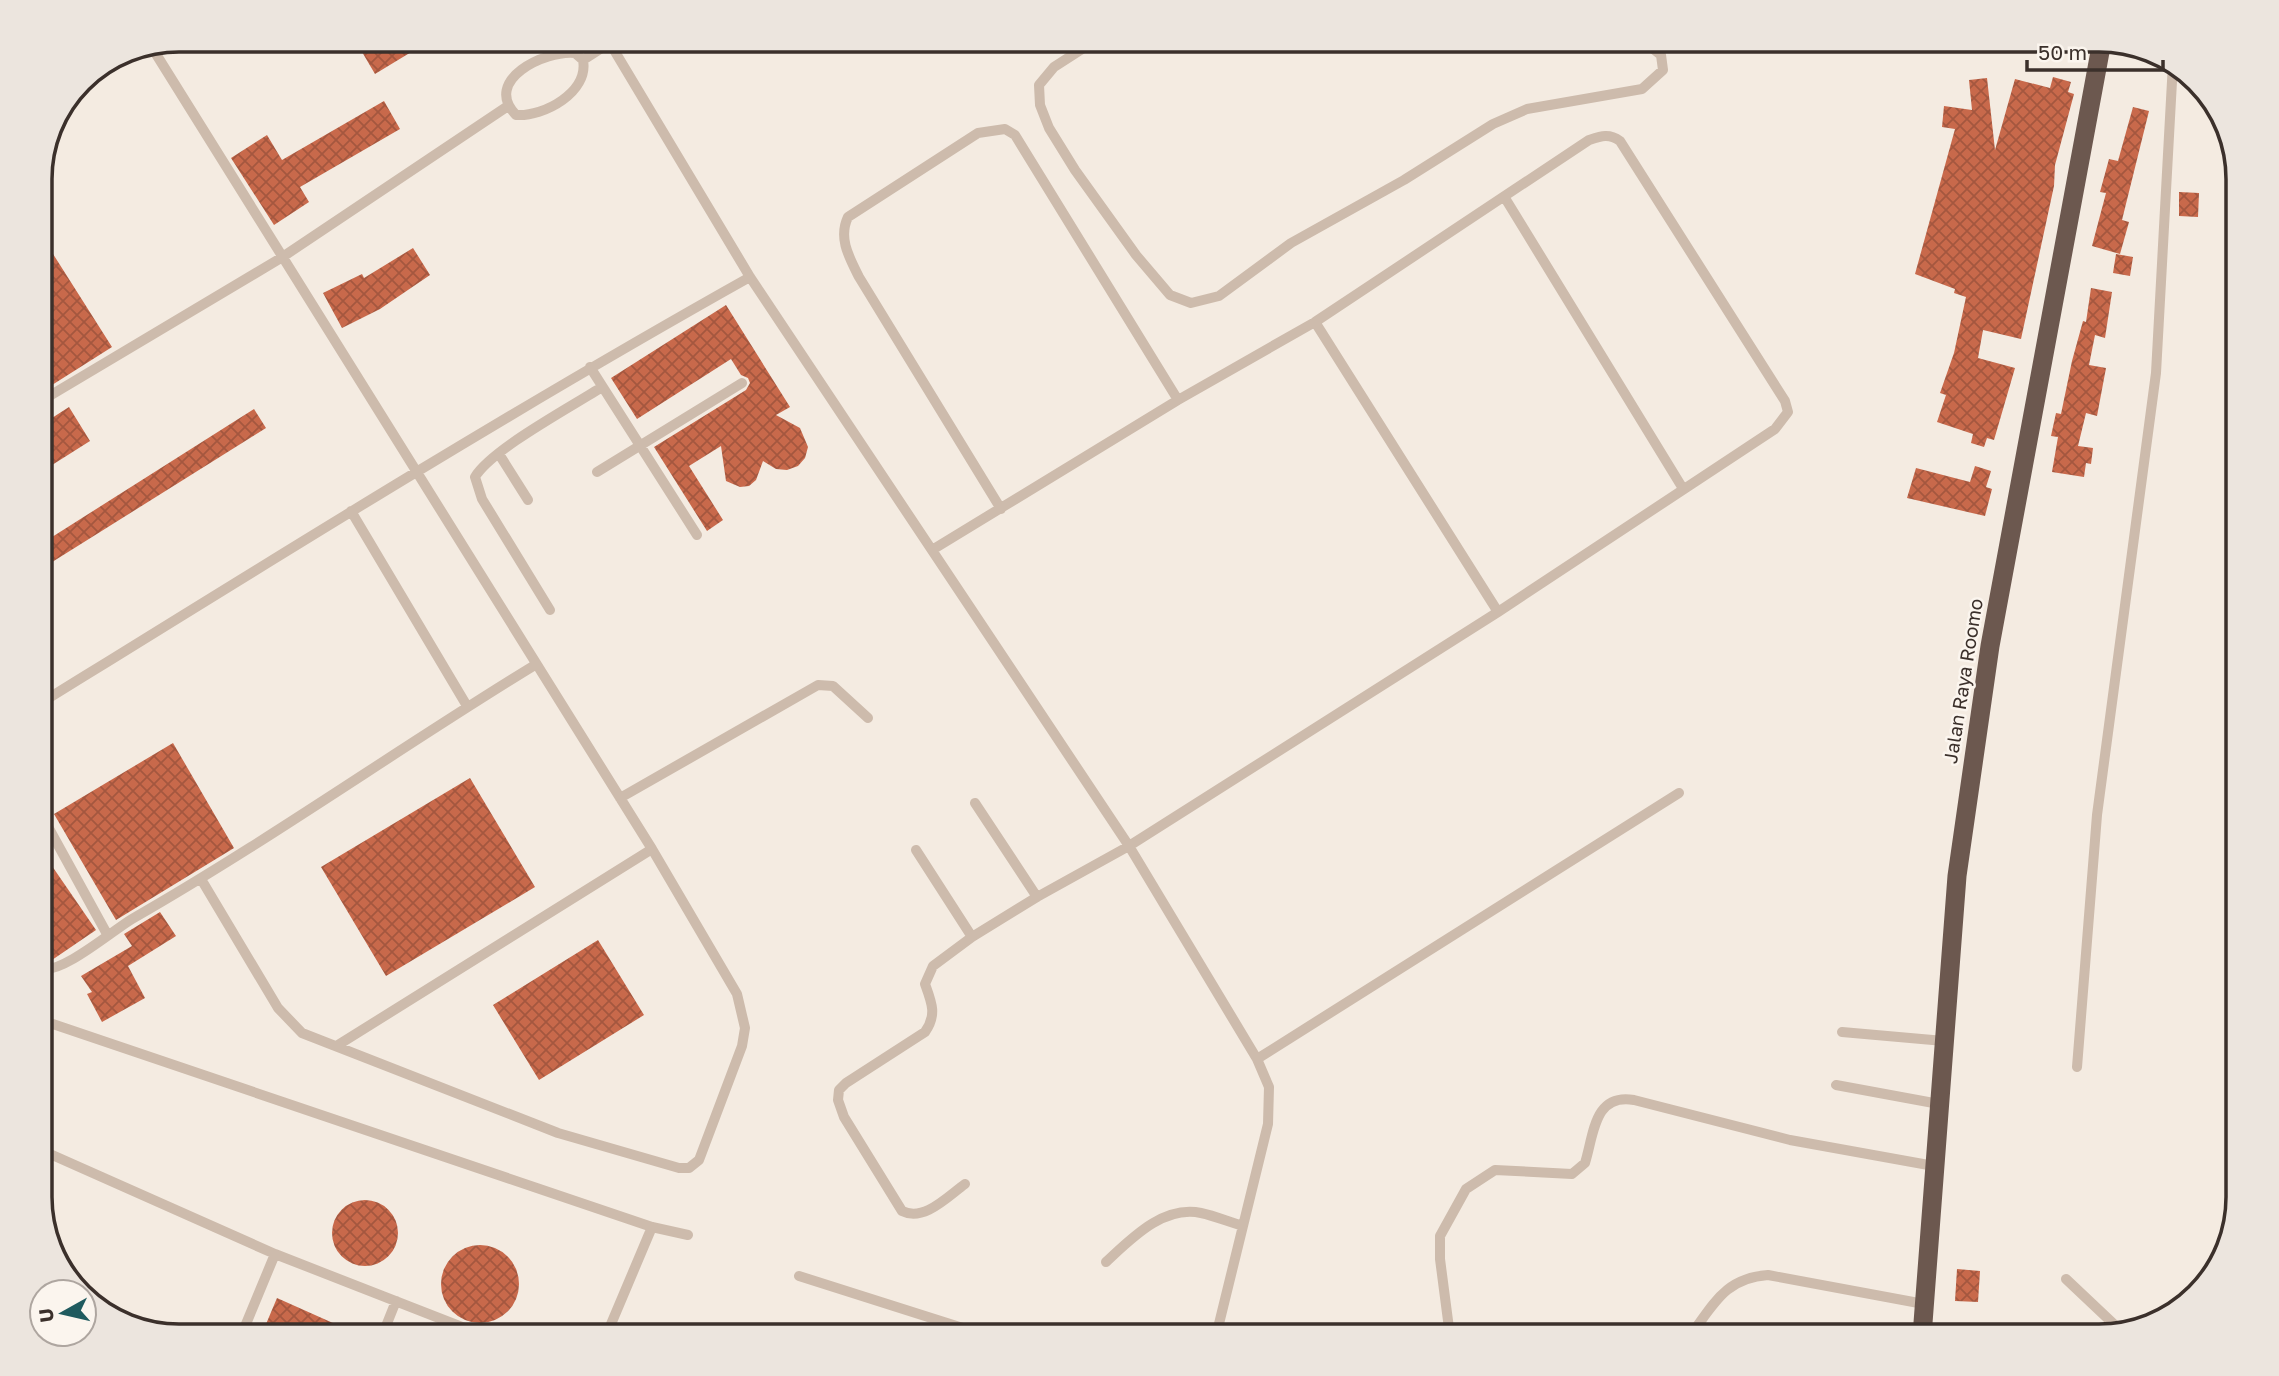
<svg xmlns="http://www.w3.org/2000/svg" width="2279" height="1376" font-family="'Golos Text',sans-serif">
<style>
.building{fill:url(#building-cross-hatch)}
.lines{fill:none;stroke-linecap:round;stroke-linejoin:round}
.service{stroke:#cdbbac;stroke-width:10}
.trunk{stroke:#6c584f;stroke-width:19}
.labels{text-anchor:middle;stroke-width:5;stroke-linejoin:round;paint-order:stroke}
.street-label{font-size:19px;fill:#3b302b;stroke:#fbf5ee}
.rim{fill:none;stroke:#3b302b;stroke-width:3.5}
</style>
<defs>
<pattern id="building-cross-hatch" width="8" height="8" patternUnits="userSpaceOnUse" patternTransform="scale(1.75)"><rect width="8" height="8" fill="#c8694b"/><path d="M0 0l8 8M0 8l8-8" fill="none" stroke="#a4573f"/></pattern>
</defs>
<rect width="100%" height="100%" fill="#f4ebe1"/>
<path class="building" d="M355,40H431L375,74Z
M2053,77L2071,82L2068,92L2074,94L2055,165L2054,186L2021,339L1983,330L1978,358L2015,368L1994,440L1987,438L1984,447L1971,443L1973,434L1937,422L1946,395L1940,393L1954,353L1966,297L1954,293L1955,289L1915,274L1955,129L1942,127L1944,106L1972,110L1969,80L1987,78L1995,150L2015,79L2050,88Z
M384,101L400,129L300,187L309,202L274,225L231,158L267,135L282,160Z
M2133,107L2149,111L2122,220L2129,222L2120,254L2092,246L2106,193L2100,192L2109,159L2118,161Z
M2179,192L2199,193L2198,217L2179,216Z
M41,235L112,347L41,392Z
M413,248L430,275L380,309L342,328L323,293L362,274L364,278Z
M2116,254L2133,257L2130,276L2113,273Z
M2091,288L2112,292L2105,338L2095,335L2089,365L2106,368L2097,416L2086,413L2078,446L2093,448L2091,464L2086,463L2084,477L2052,472L2058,437L2051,436L2056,413L2061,414L2072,361L2083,321L2086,322Z
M726,305L790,407L776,415L800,428L808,447L805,458L798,466L787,470L776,469L763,461L756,480L749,486L740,487L726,481L721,446L689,466L723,520L707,531L654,447L746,390L750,383L748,378L741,375L731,359L637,419L611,378Z
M69,407L90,441L41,472V425Z
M254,409L266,428L41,569V544Z
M1975,466L1991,471L1986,487L1992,489L1985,516L1907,498L1916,468L1970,482Z
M173,743L234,848L116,920L54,814Z
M470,778L535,887L386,976L321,867Z
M41,850L96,930L52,960L41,943Z
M160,912L176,936L128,966L145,998L102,1022L87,994L92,992L81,976L132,946L124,934Z
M598,940L644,1015L539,1080L493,1005Z
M332 1233a33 33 0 1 1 66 0a33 33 0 1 1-66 0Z
M441 1284a39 39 0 1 1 78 0a39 39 0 1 1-78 0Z
M1957,1269L1980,1271L1978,1302L1955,1301Z
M277,1298L362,1336H261Z"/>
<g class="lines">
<path class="service" d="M608,40L750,277L1129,846L1257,1059L1269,1087L1268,1124L1216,1336
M1096,40L1054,67L1039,85L1040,105L1049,128L1075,170L1136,255L1170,295L1191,303L1219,296L1291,243L1404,180L1493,124L1527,109L1642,89L1663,70L1661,55L1642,40
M151,46L652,849L737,994L745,1028L742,1046L699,1160L689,1168H679L558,1133L302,1033L278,1008L201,879
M583,60L575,53C545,50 482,80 516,115C544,117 589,92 583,60L614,40
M1505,198L1682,487
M1315,322L1498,612
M590,367L697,535
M41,401L281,258L508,106
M499,454L528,500
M597,472L742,383
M1001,509L859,277C849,257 838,238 848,217L978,133L1005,129L1015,135L1178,400
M351,511L467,706
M932,550L1178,400L1315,322L1589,140C1601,136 1609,133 1620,141L1785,401L1788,412L1775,429L1498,612L1129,846L1037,897L972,937L933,966L925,984C932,1003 937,1015 925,1032L846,1083L839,1090L838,1100L844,1117L902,1211C924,1222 947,1197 965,1184
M550,610L482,499L475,477C492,449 571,407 602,387
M41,703C275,558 509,412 750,277
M620,798L818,685L833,686L868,718
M975,803L1037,897
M41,814L107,934
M916,850L972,937
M41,969C62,974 112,931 132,919C270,840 399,748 535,665
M41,1020L652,1227L688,1235
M1842,1032L1944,1041
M338,1045L652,849
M1257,1059L1679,793
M2077,1067L2097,815L2156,373L2173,63
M1836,1085L1939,1104
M41,1150L275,1254L485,1336
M1106,1262C1131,1239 1163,1205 1201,1213C1215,1216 1229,1222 1243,1226
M799,1276L988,1336
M2066,1279L2120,1330
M241,1336L275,1254
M382,1336L396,1301
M606,1336L652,1227
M1450,1336L1440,1259V1236L1466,1189L1495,1170L1572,1174L1585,1163C1594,1134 1594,1093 1634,1100L1790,1140L1934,1166
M1690,1336C1714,1304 1725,1278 1768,1275L1924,1304"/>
<path class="trunk" d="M1922,1336L1957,876L1990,646L2102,41"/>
</g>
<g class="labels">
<g class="street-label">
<text transform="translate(1963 681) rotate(-81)" y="7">Jalan Raya Roomo</text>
</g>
</g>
<path d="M0 0H2279V1376H0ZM179 52H2099A127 127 0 0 1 2226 179V1197A127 127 0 0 1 2099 1324H179A127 127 0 0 1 52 1197V179A127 127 0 0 1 179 52Z" fill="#ece5de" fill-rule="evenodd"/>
<path class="rim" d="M179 52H2099A127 127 0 0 1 2226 179V1197A127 127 0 0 1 2099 1324H179A127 127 0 0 1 52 1197V179A127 127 0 0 1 179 52Z"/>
<g transform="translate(63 1313) rotate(262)"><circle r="33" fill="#fbf5ee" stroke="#aea6a0" stroke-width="2"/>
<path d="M0-5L12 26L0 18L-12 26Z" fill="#1f5a5e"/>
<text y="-10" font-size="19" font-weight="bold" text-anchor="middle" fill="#3b302b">U</text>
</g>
<path d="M2027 60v10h136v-10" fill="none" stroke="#3b302b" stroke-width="3.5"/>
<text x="2038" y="60" font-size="21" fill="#3b302b" stroke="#fbf5ee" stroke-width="5" paint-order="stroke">50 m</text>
</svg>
